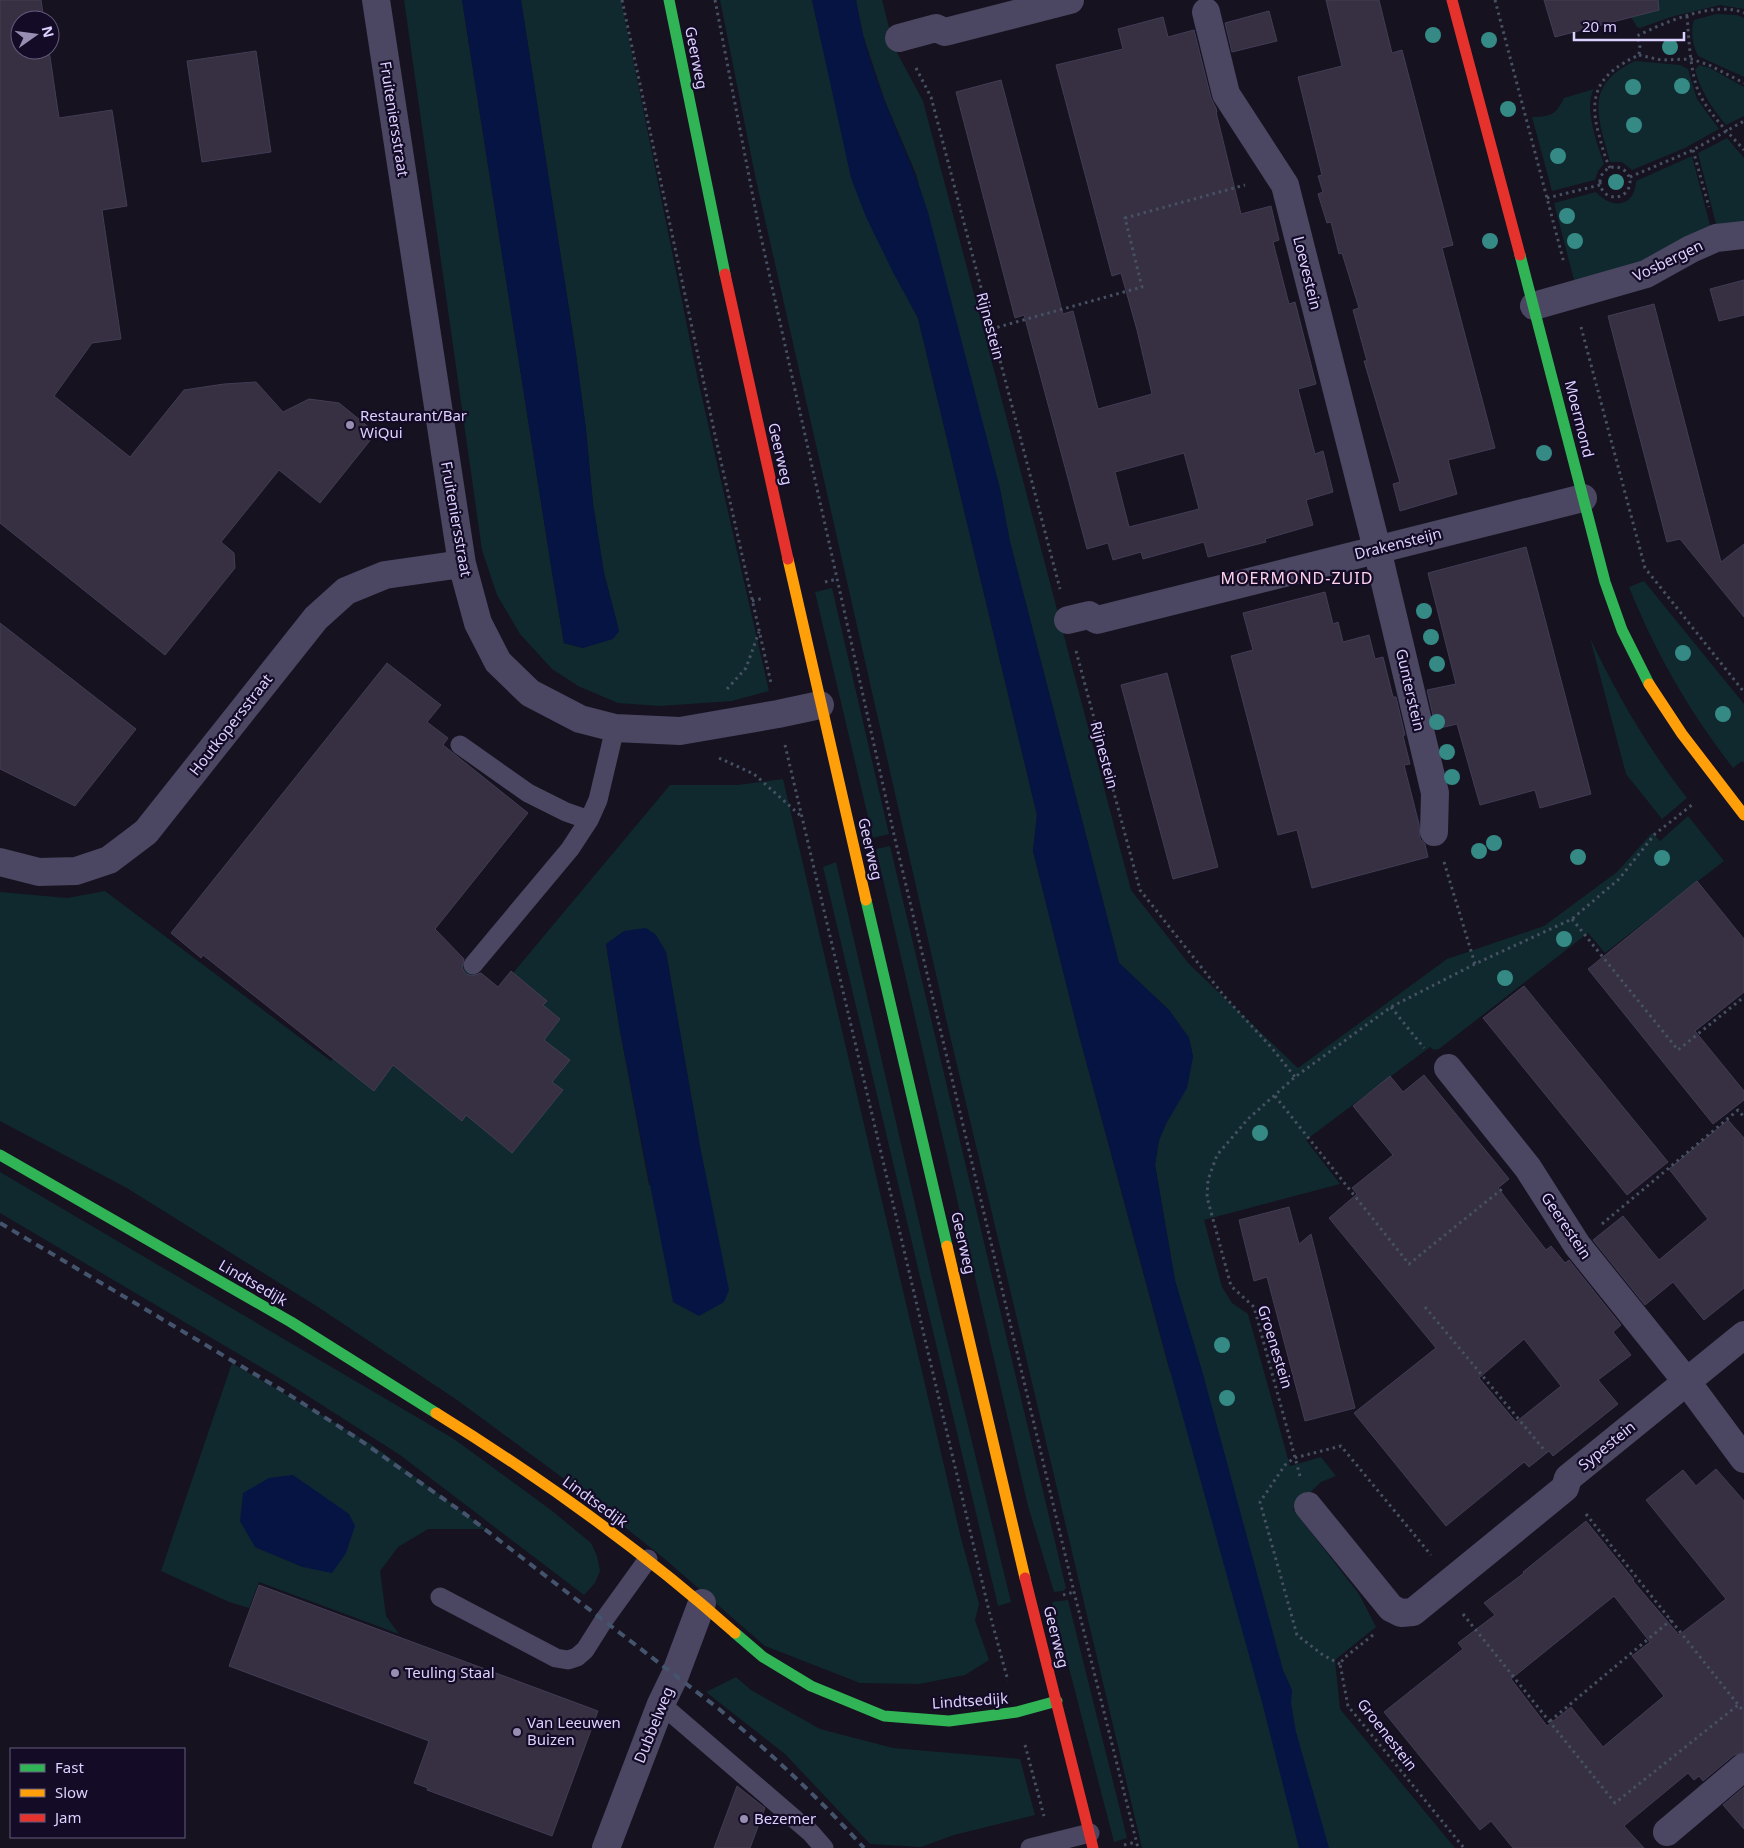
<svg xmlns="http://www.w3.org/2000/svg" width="1744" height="1848" font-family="'Noto Sans',sans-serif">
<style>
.green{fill:#0f292e;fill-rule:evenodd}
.water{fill:#061443}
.building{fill:#363042;stroke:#433c55;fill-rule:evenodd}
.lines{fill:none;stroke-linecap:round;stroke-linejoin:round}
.path{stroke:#465163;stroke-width:3;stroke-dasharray:2.5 4;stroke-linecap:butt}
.lane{stroke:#4b4661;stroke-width:19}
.street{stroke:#4b4661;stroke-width:28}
.fast{stroke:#30b455;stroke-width:11}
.slow{stroke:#ff9f0a;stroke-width:11}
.jam{stroke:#e5322d;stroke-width:11}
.rail{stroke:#44546c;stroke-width:4;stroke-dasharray:8 6;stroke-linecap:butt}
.tree{fill:#368a86}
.poi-dot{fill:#978eb1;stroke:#140c26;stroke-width:2}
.labels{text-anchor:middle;stroke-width:4.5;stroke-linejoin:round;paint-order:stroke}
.street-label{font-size:15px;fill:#dcd1ff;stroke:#140c26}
.poi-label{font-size:15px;fill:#dcd1ff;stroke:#140c26;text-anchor:start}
.neighbourhood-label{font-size:16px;letter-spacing:1px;fill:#ffd3e9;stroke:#140c26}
</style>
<rect width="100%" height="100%" fill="#161220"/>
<path class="green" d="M404,0H462L552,572L564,643L583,648L619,631L604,573L593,504L586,430L576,354L521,0H621L698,380L769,691L732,701L660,706L618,703L578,686L552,669L520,634L497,595L482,550Z
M720,0H812L840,122L892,270L918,318L1037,815L1033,851L1079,1035L1170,1372L1175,1280L1155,1165L1159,1140L1193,1057L1189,1038L1169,1010L1119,963L1010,542L1000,489L916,174L885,101L863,35L856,0H882L894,47L923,101L1131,890L1189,964L1298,1068L1447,959L1544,926L1617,872L1652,833L1660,841L1688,816L1724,861L1605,953L1588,933L1439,1049L1434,1050L1430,1047L1306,1140L1340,1184L1204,1220L1222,1287L1232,1303L1248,1314L1290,1466L1321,1457L1336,1476L1321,1482L1293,1509L1359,1594L1376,1627L1335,1660L1340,1709L1455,1848H1142L947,1023L756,180Z
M1621,0H1744V9L1720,5L1671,17L1640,28L1637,27Z
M1716,14L1737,15L1744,18V77L1698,56C1693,45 1690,31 1694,20Z
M1635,61L1680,65L1688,69L1697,99L1719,129L1685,148L1632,170L1622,162H1610C1599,118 1582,86 1635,61Z
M1699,65L1710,68L1744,87V116L1726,125C1712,108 1701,92 1695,70Z
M1594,89C1583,106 1598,146 1604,164L1598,171L1595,180L1552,191L1532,117C1551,116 1555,116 1564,98Z
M1727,138L1744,158V222L1717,228L1698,153Z
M1692,156L1711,229L1652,258L1575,284L1554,203L1596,192C1612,210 1635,207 1636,181Z
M1644,581L1744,704V763L1742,761L1733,768C1689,711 1656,654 1629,587Z
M832,588L889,834L873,838L815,592Z
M1590,638C1617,695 1648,748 1687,798L1662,819L1626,774Z
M783,779L961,1538L979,1604L975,1620L989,1660L965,1675L919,1684L860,1683L765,1646L666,1560L567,1481L457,1400L318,1307L125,1187L0,1121V892L67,898L105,891L331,1061L353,1033L385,1057L463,962L498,991L670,785H738ZM606,944L666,952L699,1141L649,1185L620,1031Z
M890,846L1066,1588L1063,1591L1054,1592L1028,1506L876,849Z
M836,862L932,1278L1011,1602L998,1606L823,867Z
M0,1172L454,1439L551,1510L591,1543L597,1556L600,1571L595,1583L584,1595L400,1455L286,1382L0,1213Z
M232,1363L371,1444L486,1529H428L398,1547L380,1571L386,1616L399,1634L259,1582L249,1608L229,1602L161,1571ZM355,1526L303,1567L255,1547Z
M1068,1600L1127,1838L1114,1842L1052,1602Z
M736,1677L751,1690L820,1729L893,1748L1020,1759L1035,1815L954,1835L921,1847L870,1844L785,1754L706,1692Z"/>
<path class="water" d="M462,0H521L576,354L586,430L593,504L604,573L619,631L613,639L583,648L564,643L552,572Z
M812,0H856C858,11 860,23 863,34C878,96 909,152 928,212L1000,489L1010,542L1119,963L1169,1010L1189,1038L1193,1057L1187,1088L1167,1122L1159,1140L1155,1165L1175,1280L1203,1374L1283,1670L1292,1690L1291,1703L1296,1732L1329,1848H1299L1262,1702L1171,1374L1079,1035L1033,851L1037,815L918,318L892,270L866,217L851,178Z
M646,928L656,935L666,952L699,1141L729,1290L724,1302L699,1316L673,1302L620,1031L606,944L624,931Z
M293,1475L349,1514L355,1526L346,1553L332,1573L303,1567L255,1547L240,1521L243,1493L269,1478Z"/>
<path class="building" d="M0,0H41L44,20H20V50H49L59,118L112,110L127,206L102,210L121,339L92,343L54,396L130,457L184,390L224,384L256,382L283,412L309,399L339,403L376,433L320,503L279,470L221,542L234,553L235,568L165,655L0,523Z
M1326,0H1379L1392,53L1402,50L1453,245L1442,248L1495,448L1448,460L1457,494L1400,511L1393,484L1400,482L1364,361H1367L1353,310L1359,308L1342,253L1339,254L1331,222L1327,223L1318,194L1323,192L1318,176L1322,175L1298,77L1342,66Z
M1544,0H1658L1659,10L1555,37Z
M1269,11L1277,41L1232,52L1225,23Z
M1163,17L1168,37L1194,30L1211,98L1216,108L1217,112H1216L1241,214L1271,206L1279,240L1273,242L1289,304L1295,302L1316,384L1298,389L1315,454L1323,451L1333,492L1306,500L1313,525L1265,539L1266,542L1208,557L1204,542L1143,559L1141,552L1113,560L1108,543L1087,549L1024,315L1015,318L956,92L1001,80L1063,314L1073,311L1098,409L1152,394L1137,330L1121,273L1112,276L1056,65L1123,49L1118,29ZM1184,453L1199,509L1129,527L1115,472Z
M256,51L271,152L202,162L187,61Z
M1744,280V315L1719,321L1710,289Z
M1654,304L1721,562L1744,544V617L1680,539L1667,542L1608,316Z
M1526,547L1591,794L1540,808L1535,790L1480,805L1457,724L1436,729L1427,690L1456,684L1428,573Z
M1325,592L1333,624L1338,622L1343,642L1369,635L1375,659L1383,657L1393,697H1396L1405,735L1403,736L1410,764L1404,765L1419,824L1420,839L1425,844L1428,857L1312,888L1297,830L1278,835L1231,656L1253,650L1243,613Z
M0,623L136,729L75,806L0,769Z
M387,663L441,705L427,722L448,738L443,745L528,813L435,929L464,959L462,968L466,974L472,976L481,973L498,987L511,971L547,1001L543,1005L560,1019L544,1040L570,1060L552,1082L563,1090L512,1153L466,1115L462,1121L393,1065L374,1091L203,955L201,958L171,933Z
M1167,673L1218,867L1173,879L1121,685Z
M1697,881L1744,939V992L1695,1031L1744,1091V1100L1713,1124L1588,969Z
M1524,986L1668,1162L1627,1195L1483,1018Z
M1424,1075L1509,1179L1498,1188L1546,1250L1551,1246L1565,1263L1569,1260L1621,1325L1613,1332L1631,1355L1598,1380L1618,1404L1553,1456L1549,1451L1529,1467L1524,1462L1446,1526L1354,1413L1436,1348L1329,1218L1357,1194L1352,1188L1393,1155L1353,1106L1390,1076L1403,1092ZM1524,1339L1561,1386L1516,1422L1479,1378Z
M1728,1120L1744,1138V1288L1704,1320L1673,1282L1645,1305L1593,1240L1623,1216L1659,1260L1708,1219L1669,1169Z
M1289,1207L1299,1244L1311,1234L1355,1408L1305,1421L1267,1277L1254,1281L1239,1220Z
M1716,1469L1744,1501V1752L1734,1755L1703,1781L1699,1776L1694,1780L1688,1773L1624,1826L1644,1848H1513L1491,1821L1480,1830L1384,1712L1463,1649L1458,1643L1495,1615L1484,1603L1524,1573L1523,1572L1586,1521L1634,1580L1633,1581L1679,1635L1726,1599L1646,1500L1683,1470L1696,1486ZM1614,1596L1650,1642L1632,1656L1664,1696L1603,1747L1571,1707L1547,1726L1511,1679Z
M259,1585L598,1711L552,1836L427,1790L428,1788L414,1783L429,1741L229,1666Z
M737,1786L765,1808L750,1848H714Z
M1744,1787V1829L1723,1805Z"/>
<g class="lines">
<path class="path" d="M622,0L715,435L771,683
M715,0L759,228L895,839L1074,1592L1138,1848
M1495,0L1564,263
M1687,16C1689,39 1690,72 1699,93C1709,114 1728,132 1744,150
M1639,55L1661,60L1691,59L1709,65L1744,83
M916,68L931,97L1060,589
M1693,150L1709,207
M1600 182a15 15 0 1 1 30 0a15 15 0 1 1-30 0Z
M1610,168C1605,158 1602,146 1599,135C1587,93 1600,73 1639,55L1640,45L1637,36C1663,23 1715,0 1744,13
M1630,177L1693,150L1744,121
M1547,198L1600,185
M1581,327L1645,568L1744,692
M991,329L1142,287L1125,218L1245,185
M825,582L837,579
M752,601L764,598
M1076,651L1140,890L1225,997L1271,1047L1295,1077
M727,689L746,668L759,632
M785,745L989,1611L1008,1681
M719,758L754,774L802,817
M1444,862L1475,964
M1572,919L1678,1050L1744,997
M1391,1007L1424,1048
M1275,1096L1409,1264L1502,1189
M1602,1224L1738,1110L1744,1117
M1425,1307L1546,1452
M1300,1476L1254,1307L1231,1286L1207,1197L1208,1180L1217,1155L1248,1119L1295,1077L1391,1007L1475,964L1572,919L1619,879L1655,834L1693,804
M1586,1514L1744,1712
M1063,1595L1074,1592
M1463,1614L1615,1803L1738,1705
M1373,1635L1344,1658L1340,1664L1348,1706L1464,1848
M1340,1664L1323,1655L1297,1635L1260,1502L1285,1465L1294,1458L1341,1446L1431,1555
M1550,1721L1671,1620
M1025,1745L1044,1816
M1124,1845L1136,1842"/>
<path class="lane" d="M460,745L528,793L566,812L589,820
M473,965L570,849L589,820L598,800L615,728
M440,1597L556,1658L568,1660L577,1657L585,1650L604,1620L648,1559
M661,1704L811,1833L824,1848
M1030,1848L1090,1833"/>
<path class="street" d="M376,0L462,564L478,623L498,662L530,693L580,719L615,728L680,731L778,714L820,705
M1206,12L1226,94L1285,185L1377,549L1435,793L1434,832
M899,38L936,28L945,32L1070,0
M1534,306L1646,274L1691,249L1716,238L1744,235
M1068,620L1089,615L1097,620L1583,498
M0,862L39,872L76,871L109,860L146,832L316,618L346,591L385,575L462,564
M1448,1068L1528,1168L1577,1245L1687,1382L1744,1459
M1308,1506L1391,1608L1401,1613L1413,1612L1565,1488L1568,1478L1744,1335
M1667,1832L1744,1767
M606,1848L661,1704L675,1675L702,1603"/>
<path class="fast" d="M669,0L725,274
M1520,255L1605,582L1622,630L1649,684
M866,900L947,1246
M0,1155L291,1322L436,1413
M735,1633L763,1657L811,1686L884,1716L949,1721L1017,1712L1057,1701"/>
<path class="slow" d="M788,559L866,900
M1649,684L1682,734L1744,815
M947,1246L1025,1578
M436,1413C541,1478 643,1551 735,1633"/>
<path class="jam" d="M1452,0L1520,255
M725,274L788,559
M1025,1578L1093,1848"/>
<path class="rail" d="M0,1223L285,1392L357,1438L465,1514L719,1709C770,1753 819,1798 864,1848"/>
</g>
<g class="tree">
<circle cx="1433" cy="35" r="8"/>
<circle cx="1489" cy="40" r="8"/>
<circle cx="1670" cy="47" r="8"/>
<circle cx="1682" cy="86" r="8"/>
<circle cx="1633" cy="87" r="8"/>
<circle cx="1508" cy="109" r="8"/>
<circle cx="1634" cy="125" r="8"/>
<circle cx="1558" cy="156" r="8"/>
<circle cx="1616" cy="182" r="8"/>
<circle cx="1567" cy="216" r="8"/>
<circle cx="1490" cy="241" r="8"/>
<circle cx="1575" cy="241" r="8"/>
<circle cx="1544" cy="453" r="8"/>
<circle cx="1424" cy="611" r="8"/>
<circle cx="1431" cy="637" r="8"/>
<circle cx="1683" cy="653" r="8"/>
<circle cx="1437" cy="664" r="8"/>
<circle cx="1723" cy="714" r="8"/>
<circle cx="1437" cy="722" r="8"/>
<circle cx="1447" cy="752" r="8"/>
<circle cx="1452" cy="777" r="8"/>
<circle cx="1494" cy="843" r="8"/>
<circle cx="1479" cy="851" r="8"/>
<circle cx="1578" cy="857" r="8"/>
<circle cx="1662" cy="858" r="8"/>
<circle cx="1564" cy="939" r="8"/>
<circle cx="1505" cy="978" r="8"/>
<circle cx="1260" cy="1133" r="8"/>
<circle cx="1222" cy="1345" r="8"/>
<circle cx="1227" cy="1398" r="8"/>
</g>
<g class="poi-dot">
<circle cx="350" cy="425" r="5"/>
<circle cx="395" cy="1673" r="5"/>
<circle cx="517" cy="1732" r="5"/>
<circle cx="744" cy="1819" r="5"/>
</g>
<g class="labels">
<g class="street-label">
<text transform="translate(696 58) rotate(79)" y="5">Geerweg</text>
<text transform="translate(394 119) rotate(81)" y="5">Fruiteniersstraat</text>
<text transform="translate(1668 261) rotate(-26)" y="5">Vosbergen</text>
<text transform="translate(1307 273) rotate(76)" y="5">Loevestein</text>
<text transform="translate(990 326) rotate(75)" y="5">Rijnestein</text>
<text transform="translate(1579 419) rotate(76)" y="5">Moermond</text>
<text transform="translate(780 454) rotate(77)" y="5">Geerweg</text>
<text transform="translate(456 519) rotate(80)" y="5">Fruiteniersstraat</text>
<text transform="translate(1398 544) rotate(-14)" y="5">Drakensteijn</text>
<text transform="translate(1410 690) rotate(77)" y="5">Gunterstein</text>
<text transform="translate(231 725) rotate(-52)" y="5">Houtkopersstraat</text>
<text transform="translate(1104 755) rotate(75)" y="5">Rijnestein</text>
<text transform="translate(870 849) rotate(77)" y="5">Geerweg</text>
<text transform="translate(1566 1226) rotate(56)" y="5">Geerestein</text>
<text transform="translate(963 1243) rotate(77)" y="5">Geerweg</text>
<text transform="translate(253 1283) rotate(30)" y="5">Lindtsedijk</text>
<text transform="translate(1275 1347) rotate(73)" y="5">Groenestein</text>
<text transform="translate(1607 1446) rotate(-39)" y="5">Sypestein</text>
<text transform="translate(595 1502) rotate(36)" y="5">Lindtsedijk</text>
<text transform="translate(1056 1637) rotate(76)" y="5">Geerweg</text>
<text transform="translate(970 1701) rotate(-4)" y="5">Lindtsedijk</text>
<text transform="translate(654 1725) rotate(-68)" y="5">Dubbelweg</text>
<text transform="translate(1387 1735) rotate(52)" y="5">Groenestein</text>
</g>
<g class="poi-label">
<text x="360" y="421">Restaurant/Bar<tspan x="360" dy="17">WiQui</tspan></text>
<text x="405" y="1678">Teuling Staal</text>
<text x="527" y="1728">Van Leeuwen<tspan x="527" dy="17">Buizen</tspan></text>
<text x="754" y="1824">Bezemer</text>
</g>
<g class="neighbourhood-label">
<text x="1297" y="584">MOERMOND-ZUID</text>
</g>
</g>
<rect x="10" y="1748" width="175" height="90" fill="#140c26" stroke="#645b7d"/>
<rect x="20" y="1764" width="25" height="8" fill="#30b455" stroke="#645b7d"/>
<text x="55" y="1773" font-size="15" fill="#dcd1ff">Fast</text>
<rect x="20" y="1789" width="25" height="8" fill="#ff9f0a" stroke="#645b7d"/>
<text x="55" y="1798" font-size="15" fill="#dcd1ff">Slow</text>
<rect x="20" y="1814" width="25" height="8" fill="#e5322d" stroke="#645b7d"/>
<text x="55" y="1823" font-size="15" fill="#dcd1ff">Jam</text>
<g transform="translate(35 35) rotate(76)"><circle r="24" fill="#140c26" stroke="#645b7d"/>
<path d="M0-4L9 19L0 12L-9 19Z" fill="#978eb1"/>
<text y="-8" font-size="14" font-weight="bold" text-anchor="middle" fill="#dcd1ff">N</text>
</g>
<path d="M1574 32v8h110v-8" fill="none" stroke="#dcd1ff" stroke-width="2.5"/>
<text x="1582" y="32" font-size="15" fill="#dcd1ff" stroke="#140c26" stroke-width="4" paint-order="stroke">20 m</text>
</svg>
